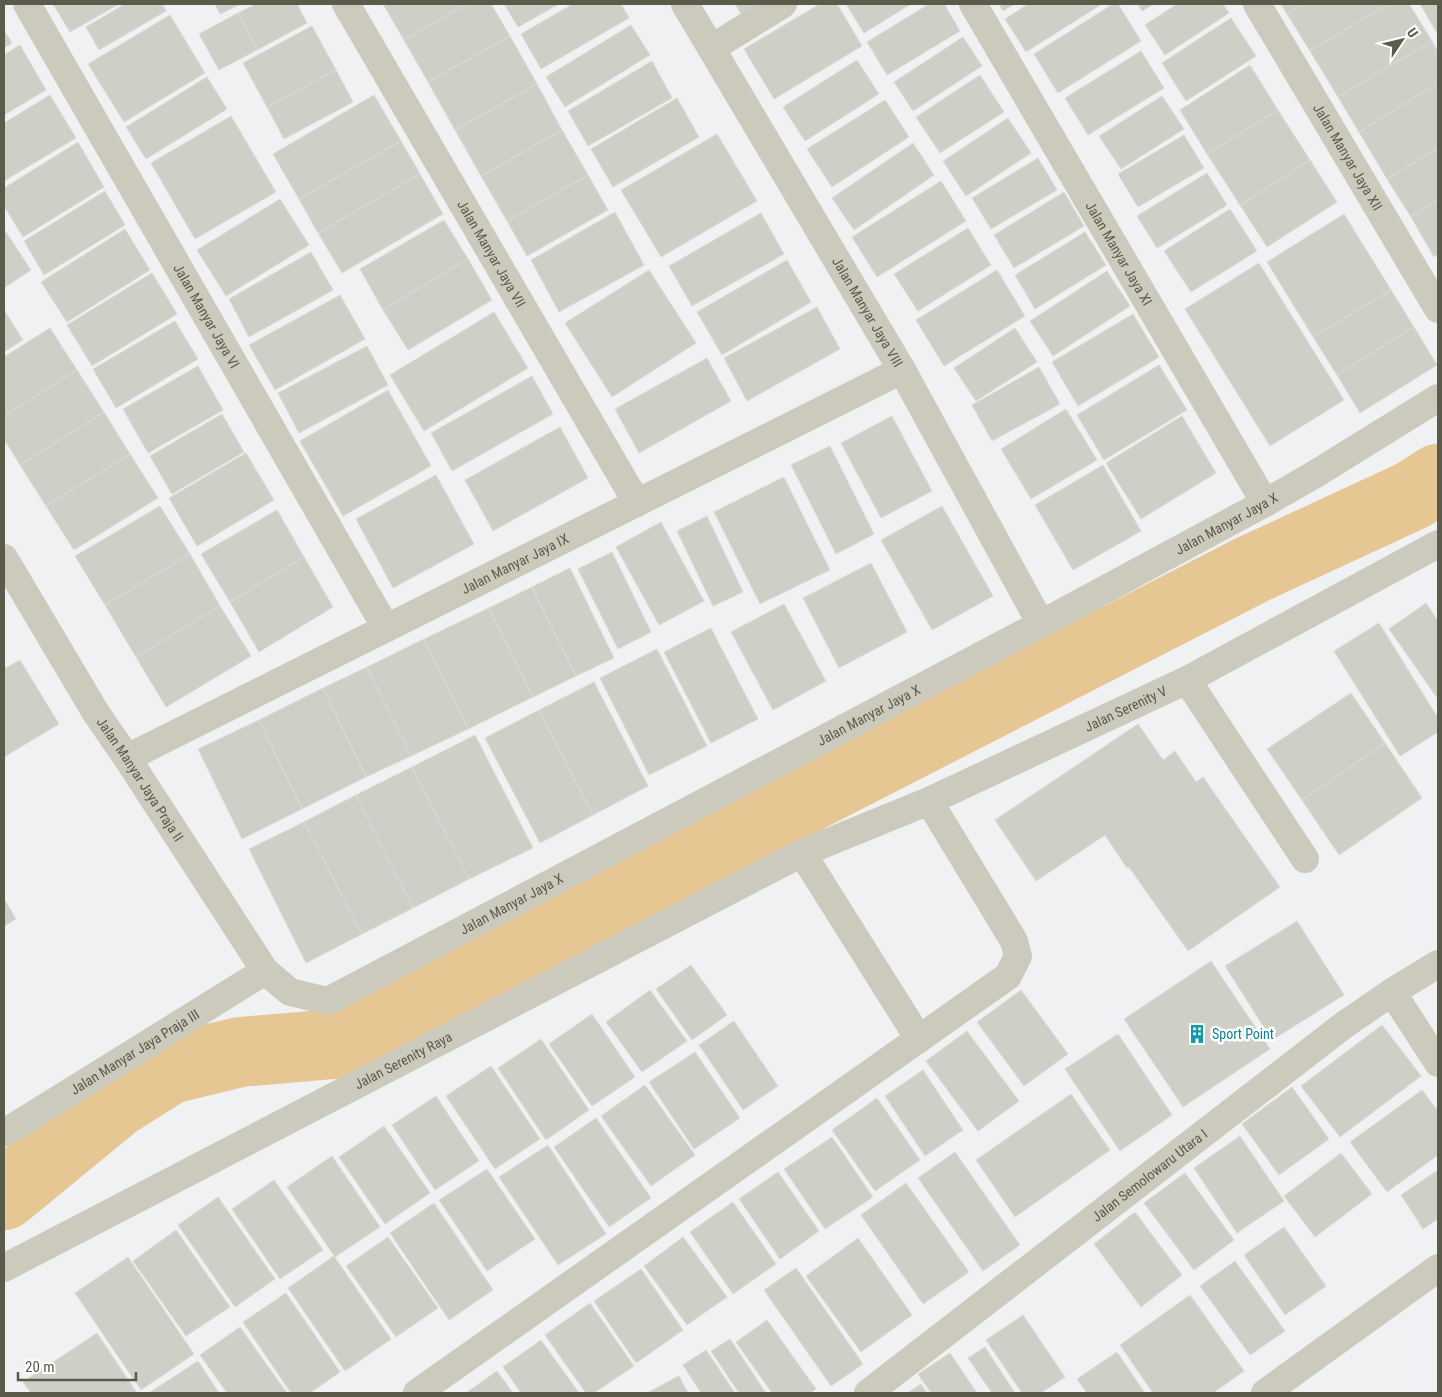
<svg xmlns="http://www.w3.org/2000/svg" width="1442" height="1397" font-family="'Roboto Condensed',sans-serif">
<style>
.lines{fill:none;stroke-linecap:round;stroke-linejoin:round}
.river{stroke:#e6c692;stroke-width:70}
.building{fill:#cecfc7;stroke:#dadbd4}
.minor{stroke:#cccabd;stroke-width:28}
.labels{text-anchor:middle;stroke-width:5;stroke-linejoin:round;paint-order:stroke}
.street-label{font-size:14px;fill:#5c5a49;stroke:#fff}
.culture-label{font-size:14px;fill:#0d838f;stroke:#fff;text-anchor:start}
</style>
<rect width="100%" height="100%" fill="#f0f1f2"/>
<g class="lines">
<path class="river" d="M4,1195L116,1103L170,1069L240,1052L334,1044L427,993L1251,570L1413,495L1438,479"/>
</g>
<path class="building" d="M53,4H119L70,32Z
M125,4H162L166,11L99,50L86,27Z
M215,4H241L220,14Z
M256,4H297L307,23L257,50L238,13Z
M383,4H467L404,40Z
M467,4H491L510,36L428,82L404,40Z
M504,4H559L518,27Z
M573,4H621L629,18L541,69L521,34Z
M735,4H775L746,22Z
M820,4H837L862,46L774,99L744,49Z
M846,4H911L864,33Z
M929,4H944L960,31L887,75L867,42Z
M999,4H1015L1003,11Z
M1028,4H1102L1026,52L1005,19Z
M1113,4H1118L1141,41L1058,93L1034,54Z
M1138,4H1154L1142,11Z
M1177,4H1223L1229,13L1165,55L1145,25Z
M1281,4H1304L1287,14Z
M1304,4H1388L1310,51L1287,14Z
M1388,4H1409L1432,41L1338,97L1310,51Z
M1420,4H1438V35Z
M238,13L257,50L219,70L199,34Z
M170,15L205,73L124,122L88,64Z
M1231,18L1256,56L1186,101L1162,63Z
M631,25L650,55L565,107L546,77Z
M312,26L336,70L267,107L243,63Z
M4,30L12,43L4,48Z
M510,36L537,84L455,130L428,82Z
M963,37L982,66L913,111L894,82Z
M1432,41L1438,52V83L1359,132L1338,97Z
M20,45L46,90L4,115V55Z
M1141,51L1164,88L1088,135L1065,98Z
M857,60L879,94L805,141L783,107Z
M652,61L672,98L588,146L568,111Z
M1250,65L1278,110L1207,154L1180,110Z
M336,70L353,102L284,139L267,107Z
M980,75L1004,112L940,153L916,117Z
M207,77L227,109L146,159L126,127Z
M1438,83V148L1387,179L1359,132Z
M537,84L562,130L481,176L455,130Z
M50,95L76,138L4,181V123Z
M374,95L401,141L299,199L273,154Z
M1162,96L1184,129L1121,169L1099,136Z
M677,98L699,137L613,187L591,149Z
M885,100L909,137L832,187L807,149Z
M1278,110L1310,160L1240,205L1207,154Z
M231,116L276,192L195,239L151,163Z
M1008,118L1031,153L966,196L943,161Z
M562,130L588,175L507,221L481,176Z
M717,134L757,201L661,257L621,190Z
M1184,135L1204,168L1138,207L1118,174Z
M401,141L420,174L318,233L299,199Z
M78,142L104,187L23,237L4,206V188Z
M913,143L934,175L854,230L832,198Z
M1438,148V200L1411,217L1387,179Z
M1038,158L1057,190L991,229L972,198Z
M1310,160L1337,202L1267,247L1240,205Z
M1207,173L1227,205L1157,248L1137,216Z
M420,174L443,214L342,273L318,233Z
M588,175L608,210L527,256L507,221Z
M941,181L966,221L877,277L852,237Z
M105,191L125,225L44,275L24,241Z
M1064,192L1084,226L1014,268L994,235Z
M280,199L309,245L226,296L197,250Z
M1438,200V254L1434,257L1411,217Z
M1230,209L1257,251L1191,292L1164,251Z
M615,212L644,265L559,312L531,260Z
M761,213L784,254L692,306L669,266Z
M1344,214L1391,290L1313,337L1267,262Z
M444,220L468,259L383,310L360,269Z
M968,228L991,265L918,311L894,274Z
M4,229L31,270L4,288Z
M125,229L150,270L67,322L41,282Z
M1085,232L1106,265L1035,309L1015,275Z
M311,252L333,290L249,337L229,299Z
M468,259L492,300L408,350L383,310Z
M787,260L811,302L722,355L697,312Z
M1259,263L1344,400L1270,446L1185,309Z
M649,270L696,343L612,397L565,323Z
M997,270L1025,316L944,366L916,320Z
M1107,271L1130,306L1053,356L1030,321Z
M152,273L177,314L92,366L67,325Z
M1391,290L1414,327L1337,375L1313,337Z
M340,295L365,339L275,390L249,345Z
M817,307L840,349L747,401L724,358Z
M4,310L23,340L4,352Z
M494,312L528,368L424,431L390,375Z
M1133,314L1159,357L1078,406L1052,362Z
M175,321L198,359L116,408L93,369Z
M1414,327L1437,365L1360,413L1337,375Z
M50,328L77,370L4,416V357Z
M1015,328L1037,362L976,401L954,368Z
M367,346L388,385L299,433L278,393Z
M707,358L731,401L639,453L615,409Z
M1159,365L1187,410L1104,460L1077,415Z
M198,366L223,410L148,453L123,409Z
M1039,367L1060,404L992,441L972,405Z
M77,370L104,412L20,465L4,439V416Z
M532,376L553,414L452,471L431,433Z
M388,390L431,466L343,516L300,441Z
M1066,409L1097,460L1031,499L1001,449Z
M104,412L130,454L46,506L20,465Z
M222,414L244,452L172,494L150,456Z
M892,416L932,491L881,518L841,443Z
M1182,416L1216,473L1141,519L1106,463Z
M560,427L588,478L493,531L465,480Z
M830,446L874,534L836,554L791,465Z
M246,453L274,500L197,546L169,498Z
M130,454L158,498L74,550L46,506Z
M1103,465L1141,531L1073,570L1035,505Z
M436,475L474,544L393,588L356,519Z
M784,477L830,570L760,604L714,512Z
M160,506L190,554L105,605L75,556Z
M942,506L993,596L932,630L881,540Z
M277,510L304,557L230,602L201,554Z
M707,516L743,592L713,606L677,531Z
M661,522L704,601L659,625L616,547Z
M612,552L651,632L618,649L578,569Z
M190,554L220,606L136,657L105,605Z
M304,557L333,607L259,652L230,602Z
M871,563L907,632L839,668L803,598Z
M570,568L614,658L576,676L532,587Z
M532,587L576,676L533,697L489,608Z
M1426,603L1438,621V699L1389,629Z
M784,604L826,681L773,710L731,632Z
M220,606L251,656L166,707L136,657Z
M489,608L533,697L468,729L424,639Z
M1379,623L1438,718V732L1400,756L1334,651Z
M711,628L758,719L711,743L664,652Z
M424,639L468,729L411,756L367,667Z
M657,649L707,746L649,775L600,678Z
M20,660L59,724L4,757V669Z
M367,667L411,756L366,777L323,688Z
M594,682L648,786L593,815L539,710Z
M323,688L366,777L302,809L259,720Z
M1351,693L1385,743L1302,800L1267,749Z
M539,710L593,815L540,843L485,738Z
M259,720L302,809L242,839L198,749Z
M1138,724L1163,760L1175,751L1196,782L1203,777L1280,887L1188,951L1129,867L1127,868L1105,835L1036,881L995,820Z
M475,735L533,848L469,879L412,767Z
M1385,743L1422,798L1339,855L1302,800Z
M412,767L469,879L413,908L356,795Z
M356,795L413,908L362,934L304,822Z
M304,822L362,934L306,963L249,849Z
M4,899L16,919L4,926Z
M1297,921L1344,995L1272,1040L1225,966Z
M1211,961L1270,1049L1183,1107L1124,1019Z
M691,965L727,1015L692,1040L656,989Z
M650,990L687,1041L642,1072L606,1022Z
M1021,990L1068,1054L1024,1086L977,1022Z
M592,1014L635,1077L592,1106L549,1044Z
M734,1021L778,1086L743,1110L699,1045Z
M1382,1025L1421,1076L1340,1137L1301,1086Z
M967,1031L1019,1101L978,1131L926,1061Z
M1118,1034L1172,1115L1120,1151L1065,1069Z
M541,1039L589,1110L546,1140L498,1068Z
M695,1052L740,1118L694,1149L649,1082Z
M491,1066L540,1139L495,1169L446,1096Z
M923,1070L963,1130L925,1156L885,1096Z
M645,1085L695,1155L651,1186L601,1116Z
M1292,1087L1329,1139L1279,1175L1242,1124Z
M1422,1090L1438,1111V1155L1387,1192L1350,1142Z
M1071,1094L1110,1150L1015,1217L976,1160Z
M436,1096L479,1161L435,1190L392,1125Z
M877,1098L920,1160L875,1191L832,1130Z
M596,1118L651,1198L609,1227L554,1147Z
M384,1126L430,1193L385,1224L339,1157Z
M1240,1136L1284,1201L1237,1233L1194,1168Z
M832,1137L873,1197L825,1229L784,1169Z
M548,1145L606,1234L558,1265L499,1177Z
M955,1152L1020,1245L983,1271L918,1178Z
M1341,1153L1372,1194L1315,1237L1284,1196Z
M332,1156L380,1227L335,1257L287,1187Z
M487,1169L535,1239L487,1271L439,1200Z
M1438,1170V1219L1423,1229L1401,1195Z
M778,1172L819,1231L780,1259L739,1199Z
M1185,1173L1234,1240L1194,1270L1144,1203Z
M274,1180L323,1250L280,1279L232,1209Z
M906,1183L969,1272L923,1304L861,1215Z
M218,1197L275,1279L235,1307L178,1225Z
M733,1202L776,1264L733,1294L690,1232Z
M434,1203L493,1290L449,1320L390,1233Z
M1135,1212L1182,1275L1141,1307L1094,1244Z
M1284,1227L1326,1286L1285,1315L1244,1255Z
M176,1230L230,1307L186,1336L133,1261Z
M388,1237L438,1308L396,1337L346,1266Z
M683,1237L727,1297L687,1325L644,1266Z
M858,1238L912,1315L861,1352L806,1276Z
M334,1256L391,1339L345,1371L288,1288Z
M128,1257L194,1354L141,1390L75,1293Z
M1235,1261L1285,1331L1250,1355L1200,1286Z
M796,1268L863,1364L831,1386L764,1290Z
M641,1269L683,1330L636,1363L594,1301Z
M286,1293L340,1372L310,1393H291L243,1322Z
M1190,1295L1244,1371L1213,1393H1153L1120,1345Z
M590,1303L634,1366L594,1393H586L545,1335Z
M1023,1315L1065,1377L1041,1393H1022L986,1340Z
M767,1320L816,1389L810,1393H772L736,1342Z
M240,1327L287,1393H227L200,1355Z
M97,1333L137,1393H31L23,1382Z
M730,1339L766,1393H739L711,1351Z
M541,1340L579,1393H521L503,1367Z
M985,1347L1015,1393H992L968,1358Z
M706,1350L735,1393H701L683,1365Z
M1117,1352L1145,1393H1087L1077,1379Z
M950,1353L977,1393H931L918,1374Z
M198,1361L219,1393H149Z
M497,1371L513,1393H466Z
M679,1376L688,1393H647Z
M921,1384L927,1393H907Z"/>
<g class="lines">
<g class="minor">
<path id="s1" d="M27,4L386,628"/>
<path id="s2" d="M346,4L637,503"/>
<path id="s3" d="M685,4L902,370L1041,624"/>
<path id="s4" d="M973,4L1265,503"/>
<path id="s5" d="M1257,4L1438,309"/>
<path d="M712,48L783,4"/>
<path id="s6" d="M4,558L96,713L127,758L265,971L290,992L328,1001L1041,624L1265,503L1317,473L1438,398"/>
<path d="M1187,680L1305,859"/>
<path id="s7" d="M127,758L902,370"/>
<path d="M802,853L919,1039"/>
<path d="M1392,992L1438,1063"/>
<path id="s8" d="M4,1133L265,971"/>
<path id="s9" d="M4,1268L802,853L929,801L1187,680L1438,544"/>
<path d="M417,1393L1008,976L1018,956L1014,941L929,801"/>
<path id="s10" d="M868,1393L1344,1025L1392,992L1438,964"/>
<path d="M1265,1393L1438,1268"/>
</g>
</g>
<defs>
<g id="building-bare" transform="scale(1.5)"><path d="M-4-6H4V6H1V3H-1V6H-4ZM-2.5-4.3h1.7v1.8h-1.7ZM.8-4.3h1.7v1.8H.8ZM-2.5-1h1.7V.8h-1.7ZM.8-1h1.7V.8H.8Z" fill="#0f9aa8" stroke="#fff" stroke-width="2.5" paint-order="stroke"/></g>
</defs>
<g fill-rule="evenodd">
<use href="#building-bare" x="1197" y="1034"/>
</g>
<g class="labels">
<g class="street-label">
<text dy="5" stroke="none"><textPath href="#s5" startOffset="178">Jalan Manyar Jaya XII</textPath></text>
<text dy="5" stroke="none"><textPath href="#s2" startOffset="289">Jalan Manyar Jaya VII</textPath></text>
<text dy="5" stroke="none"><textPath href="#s4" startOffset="289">Jalan Manyar Jaya XI</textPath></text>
<text dy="5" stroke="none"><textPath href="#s3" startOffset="358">Jalan Manyar Jaya VIII</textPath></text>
<text dy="5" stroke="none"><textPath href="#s1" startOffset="360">Jalan Manyar Jaya VI</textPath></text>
<text dy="5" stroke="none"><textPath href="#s6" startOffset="1578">Jalan Manyar Jaya X</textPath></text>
<text dy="5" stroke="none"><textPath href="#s7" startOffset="434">Jalan Manyar Jaya IX</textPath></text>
<text dy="5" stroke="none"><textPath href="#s9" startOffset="1254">Jalan Serenity V</textPath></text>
<text dy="5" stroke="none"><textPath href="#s6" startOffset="1172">Jalan Manyar Jaya X</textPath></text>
<text dy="5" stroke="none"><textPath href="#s6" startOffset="260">Jalan Manyar Jaya Praja II</textPath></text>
<text dy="5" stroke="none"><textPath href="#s6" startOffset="768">Jalan Manyar Jaya X</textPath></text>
<text dy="5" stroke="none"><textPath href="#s8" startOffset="154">Jalan Manyar Jaya Praja III</textPath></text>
<text dy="5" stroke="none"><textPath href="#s9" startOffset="450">Jalan Serenity Raya</textPath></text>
<text dy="5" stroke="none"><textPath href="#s10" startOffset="356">Jalan Semolowaru Utara I</textPath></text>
</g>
<g class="culture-label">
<text x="1212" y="1039">Sport Point</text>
</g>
</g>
<rect width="1442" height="1397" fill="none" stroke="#5c5a49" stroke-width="10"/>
<g transform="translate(1402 40) rotate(55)" stroke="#ffffff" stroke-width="4" paint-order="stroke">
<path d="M0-4L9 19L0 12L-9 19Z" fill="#5c5a49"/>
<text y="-8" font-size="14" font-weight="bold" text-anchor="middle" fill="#5c5a49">U</text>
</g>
<path d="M18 1372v8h118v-8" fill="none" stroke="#5c5a49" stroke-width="2.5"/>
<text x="25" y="1372" font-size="15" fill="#5c5a49" stroke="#ffffff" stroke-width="4" paint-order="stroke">20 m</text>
</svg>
